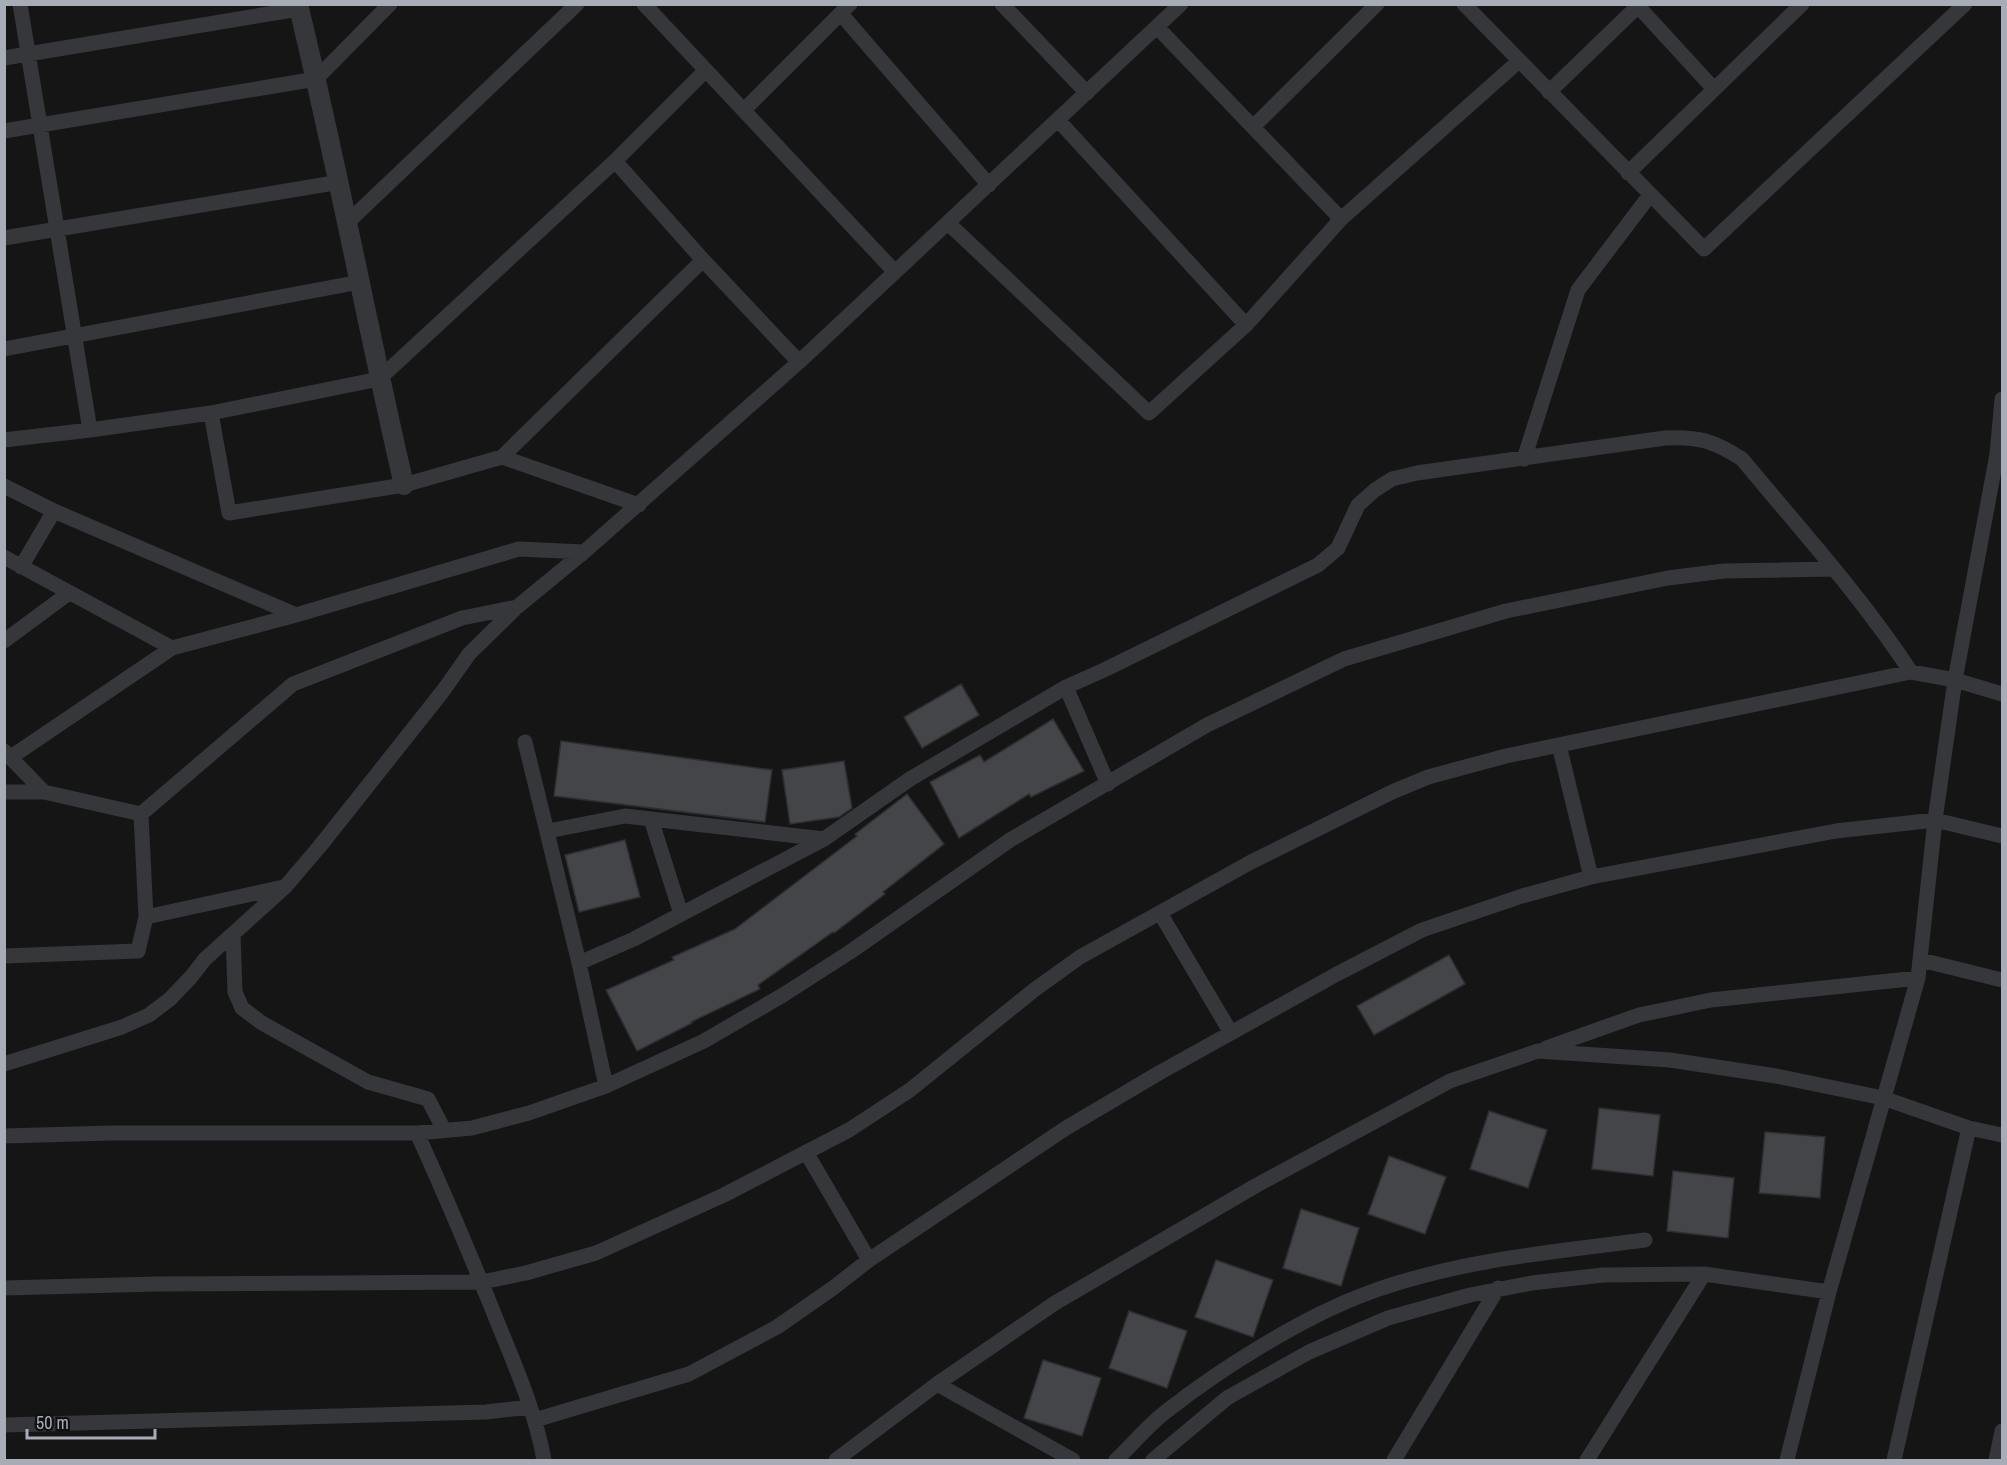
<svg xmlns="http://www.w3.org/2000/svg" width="2007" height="1465" font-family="'Archivo Narrow',sans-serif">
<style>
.building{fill:#444549;stroke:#2f2f32;stroke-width:1.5}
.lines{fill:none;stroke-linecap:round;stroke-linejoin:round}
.minor{stroke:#36373b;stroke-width:15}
.tertiary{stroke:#36373b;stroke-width:20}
</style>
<rect width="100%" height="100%" fill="#151516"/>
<path class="building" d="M961,684L979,715L922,748L904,717Z
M1053,719L1084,771L1031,797L1029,794L959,838L930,782L980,755L984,762Z
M561,741L772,770L765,822L554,796Z
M844,761L852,808L839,817L790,824L782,770Z
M907,794L944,844L883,892L885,894L834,933L833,932L758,985L760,989L691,1022L692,1023L637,1051L606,990L674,960L672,957L735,929L857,836L855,834Z
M625,840L640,897L579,912L565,855Z
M1449,955L1465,984L1374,1035L1357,1006Z
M1599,1108L1660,1115L1653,1176L1592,1169Z
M1489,1111L1547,1130L1528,1188L1470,1169Z
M1765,1132L1825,1137L1820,1198L1759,1193Z
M1389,1156L1446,1177L1425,1234L1368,1214Z
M1673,1171L1734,1178L1728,1238L1667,1231Z
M1301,1209L1359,1228L1341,1286L1283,1268Z
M1216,1260L1273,1280L1253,1337L1195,1317Z
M1129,1311L1187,1331L1167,1388L1109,1368Z
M1043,1360L1101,1378L1082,1436L1024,1418Z"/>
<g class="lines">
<path class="minor" d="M20,4L90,430
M644,4L895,272
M1002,4L1087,93
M1464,4L1704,249L1965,4
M1636,4L1714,89
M841,14L989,185
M1157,27L1341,219
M4,58L299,9
M1549,92L1638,6
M744,110L850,4
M1058,120L1246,325
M1253,127L1377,4
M4,131L316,79L390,4
M615,161L703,260L799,362
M1628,173L1802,4
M348,222L577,4
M948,223L1149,413L1246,325L1341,219L1519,61
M4,238L340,182
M4,349L360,282
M211,413L229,513L404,485L502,457L639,505
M4,440L90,430L211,413L379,379L615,161L706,70
M502,457L703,260
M1524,459L1578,290L1650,195
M4,486L54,511L296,615
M4,557L172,648
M21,567L54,511
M4,641L69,593
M1066,687L1108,784
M525,742L579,963L606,1086
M1559,745L1591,877
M4,751L44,792
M11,757L172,648L296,615L519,549L584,552L799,362L1181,4
M4,792H44L141,814
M141,814L293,684L462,618L517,607
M651,819L681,914
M548,831L625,816L824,839
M1160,913L1231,1033
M146,917L284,887
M233,934L235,992L242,1008L262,1023L368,1082L428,1099L444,1130
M4,956L138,951L146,917L141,814
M1921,960L2002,980
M579,963L634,939L824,839L910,779L1066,687L1104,670L1318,565L1338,548L1358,505L1375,490L1392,479L1417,473L1665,438C1698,436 1714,441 1742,459C1800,529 1861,596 1911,672
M1546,1048L1639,1015L1711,1000L1918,978
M4,1064L122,1027L149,1015L170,999L191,977L205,959L285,887L320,846L443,691L469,654L517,607L584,552
M417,1133C446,1197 473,1261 499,1326C517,1370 536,1414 544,1460
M4,1136L112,1133H417L472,1128L529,1113L606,1086L704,1041L783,995L850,952L1010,840L1207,725L1344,659L1506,611L1668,578L1724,571L1834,569
M806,1152L869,1260
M4,1288L157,1284L482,1282L526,1273L596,1253L724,1195L849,1130L910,1090L1034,990L1080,957L1251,862L1392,792L1428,777L1506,756L1911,672L1955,680L2002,694
M937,1384L1073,1460
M535,1420L689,1374L777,1327L833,1288L869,1260L1066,1128L1159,1073L1337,974L1422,930L1522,896L1591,877L1836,831L1935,820L2002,836
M4,1425L486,1412L530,1407
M836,1460L937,1384L1055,1303L1257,1185L1450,1081L1538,1051L1670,1060L1776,1076L1883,1098L1969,1128L2002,1135
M1116,1460C1133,1444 1149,1424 1168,1410C1223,1367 1303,1317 1368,1293C1457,1260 1552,1252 1645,1240
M1153,1460L1227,1398L1309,1352L1388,1318L1470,1295L1532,1283L1603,1275L1704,1274L1829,1292
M1394,1460L1498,1288
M1587,1460L1704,1274
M1787,1460L1829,1292L1918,978L1935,820L1955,680L1997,454L2002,399
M1894,1460L1969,1128
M1996,1460L2002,1431"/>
<path class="tertiary" d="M298,4C337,164 367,325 404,485"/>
</g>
<rect width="2007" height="1465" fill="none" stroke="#a7acb6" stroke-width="12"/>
<path d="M27 1429v9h128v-9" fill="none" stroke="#a7acb6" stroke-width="3"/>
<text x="36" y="1429" font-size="18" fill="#a7acb6" stroke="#101011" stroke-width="4.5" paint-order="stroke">50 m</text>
</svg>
